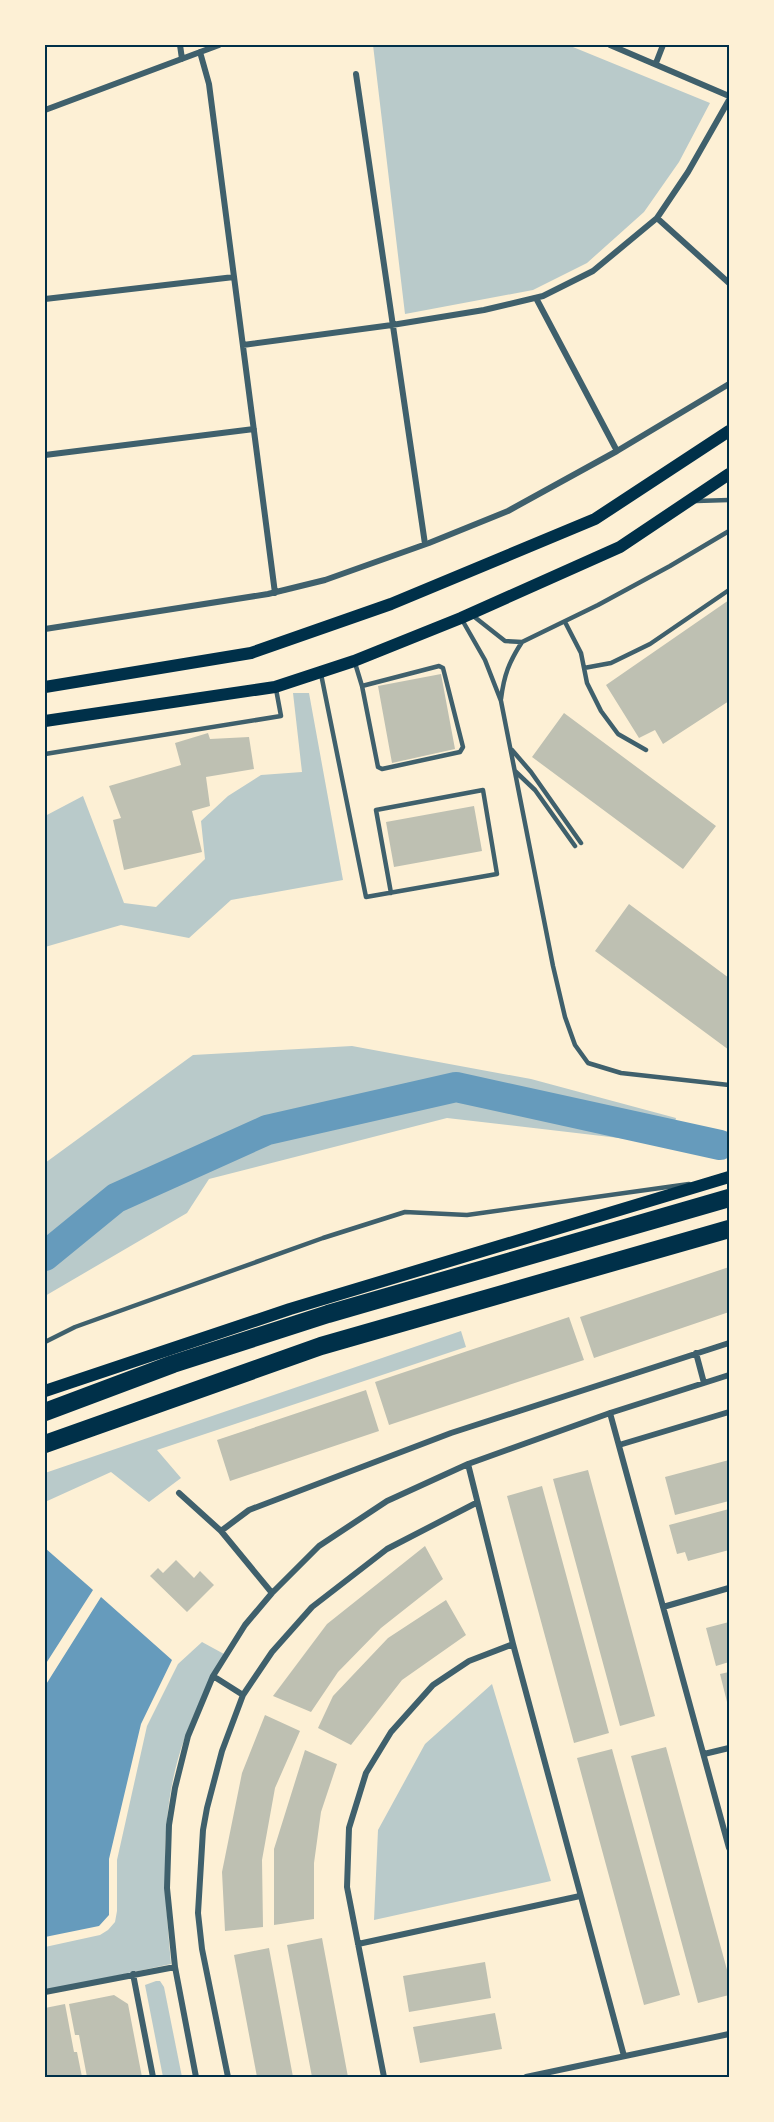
<svg xmlns="http://www.w3.org/2000/svg" width="774" height="2122" font-family="'Space Grotesk',sans-serif">
<style>
.green{fill:#b9caca}
.water{fill:#669bbc}
.lines{fill:none;stroke-linecap:round;stroke-linejoin:round}
.river{stroke:#669bbc;stroke-width:30}
.building{fill:#bec0b2}
.service{stroke:#3f606c;stroke-width:4.5}
.minor{stroke:#3f606c;stroke-width:6}
.secondary{stroke:#003049;stroke-width:12}
.motorway{stroke:#003049;stroke-width:18}
.neatline{fill:none;stroke:#003049;stroke-width:2}
</style>
<rect width="100%" height="100%" fill="#fdf0d5"/>
<path class="green" d="M373,45H568L710,103L679,162L644,212L587,263L533,290L405,314Z
M293,693H309L343,880L231,900L189,938L121,925L45,947V816L83,796L124,903L156,907L205,859L201,821L228,796L261,775L302,772Z
M352,1046L531,1079L676,1118L670,1144L447,1118L209,1179L187,1213L45,1296V1163L193,1055Z
M461,1331L466,1347L157,1450L181,1478L149,1502L111,1472L45,1502V1473Z
M202,1642L224,1654C211,1681 195,1709 185,1737C158,1812 164,1887 171,1964L45,1991V1947L100,1935L108,1930L115,1922L117,1911V1860L147,1726L178,1664Z
M492,1684L551,1881L374,1920L378,1830L425,1744Z
M156,1981H160L164,1987L182,2077H163L145,1985Z"/>
<path class="water" d="M45,1548L93,1590L45,1665Z
M101,1597L172,1660L141,1724L109,1859V1915L99,1926L45,1937V1686Z"/>
<g class="lines">
<path class="river" d="M45,1256L116,1198L267,1130L456,1087L720,1145"/>
</g>
<path class="building" d="M729,600V701L663,744L655,730L639,738L606,685Z
M441,674L455,749L392,763L378,686Z
M564,713L716,826L683,869L532,757Z
M208,733L210,739L249,737L254,769L206,777L210,806L192,811L202,852L124,870L113,820L121,818L109,786L181,765L175,743Z
M474,806L482,851L394,867L386,822Z
M629,904L729,978V1050L595,951Z
M729,1267V1312L594,1358L580,1317Z
M569,1317L584,1360L389,1425L375,1382Z
M366,1390L379,1431L230,1481L217,1440Z
M729,1460V1501L675,1515L665,1477Z
M588,1470L655,1716L620,1726L553,1479Z
M542,1486L609,1733L574,1743L507,1496Z
M729,1509V1550L688,1561L685,1552L677,1554L669,1525Z
M425,1546L443,1579L381,1628L338,1672L311,1712L273,1696L327,1624Z
M176,1560L194,1578L200,1571L214,1585L187,1612L150,1576L158,1568L163,1573Z
M446,1600L466,1635L402,1680L351,1745L318,1728L333,1696L388,1638Z
M729,1622V1662L716,1666L706,1628Z
M729,1672V1705L728,1706L720,1674Z
M265,1715L300,1731L275,1788L262,1860L263,1927L225,1931L222,1872L242,1773Z
M666,1747L729,1977V1995L698,2003L631,1756Z
M612,1749L680,1995L644,2005L577,1758Z
M305,1750L337,1764L321,1812L314,1863V1919L274,1925V1849Z
M322,1938L348,2077H312L287,1945Z
M269,1948L293,2077H257L234,1955Z
M485,1962L491,1998L409,2012L403,1976Z
M114,1995L128,2004L142,2077H87L79,2035H75L69,2004Z
M65,2004L74,2052H77L82,2077H45V2008Z
M495,2013L502,2049L420,2063L413,2027Z"/>
<g class="lines">
<path class="service" d="M696,501L729,500
M472,615L505,641L522,642L598,605L670,566L729,531
M461,618L485,660L501,701L553,966L565,1017L575,1045L588,1063L621,1073L729,1085
M565,622L581,653L587,683L601,711L618,734L646,750
M355,663L362,686L378,767L382,769L460,752L463,747L443,668L439,666L362,686
M584,668L611,663L650,644L729,590
M321,674L366,897L497,874L483,790L376,810L391,893
M501,699C504,675 509,662 522,642
M512,750L531,772L581,843
M45,754L281,716L276,689
M515,771L535,790L575,846
M45,1342L75,1327L323,1238L405,1212L467,1215L689,1184"/>
<path class="minor" d="M180,45L182,59
M610,45L729,96
M200,52L209,84L275,593
M656,63L663,45
M356,74L425,544
M45,110L219,45
M657,218L729,283
M536,298L617,451
M45,299L234,277
M243,345L392,325L484,310L543,296L593,271L657,218L688,172L729,100
M45,455L254,429
M45,629L268,594L325,580L429,543L508,511L617,451L729,384
M696,1353L704,1383
M610,1413L729,1848
M619,1445L729,1412
M468,1464L513,1644L624,2056
M179,1493L221,1531
M272,1593L221,1531L249,1510L451,1433L729,1343
M663,1607L729,1588
M213,1676L243,1695
M704,1754L729,1748
M358,1944L580,1896
M133,1974L153,2077
M45,1992L175,1967
M196,2077L175,1967L167,1888L169,1825L175,1788L188,1736L213,1676L245,1625L272,1593L319,1546L387,1501L468,1464L610,1413L729,1375
M228,2077L202,1949L198,1913L203,1830L207,1808L222,1751L243,1695L272,1652L312,1607L387,1549L476,1503
M384,2077L347,1887L349,1828L366,1773L391,1732L433,1685L469,1661L513,1644
M526,2077L729,2034"/>
<path class="secondary" d="M45,687L251,653L391,604L595,519L729,431
M45,721L275,687L354,661L461,618L620,547L729,474
M45,1391L290,1309L729,1177"/>
<path class="motorway" d="M45,1412L173,1364L328,1314L729,1198
M45,1444L321,1346L729,1229"/>
</g>
<rect width="774" height="2122" fill="none" stroke="#fdf0d5" stroke-width="93"/>
<rect x="46" y="46" width="682" height="2030" class="neatline"/>
</svg>
